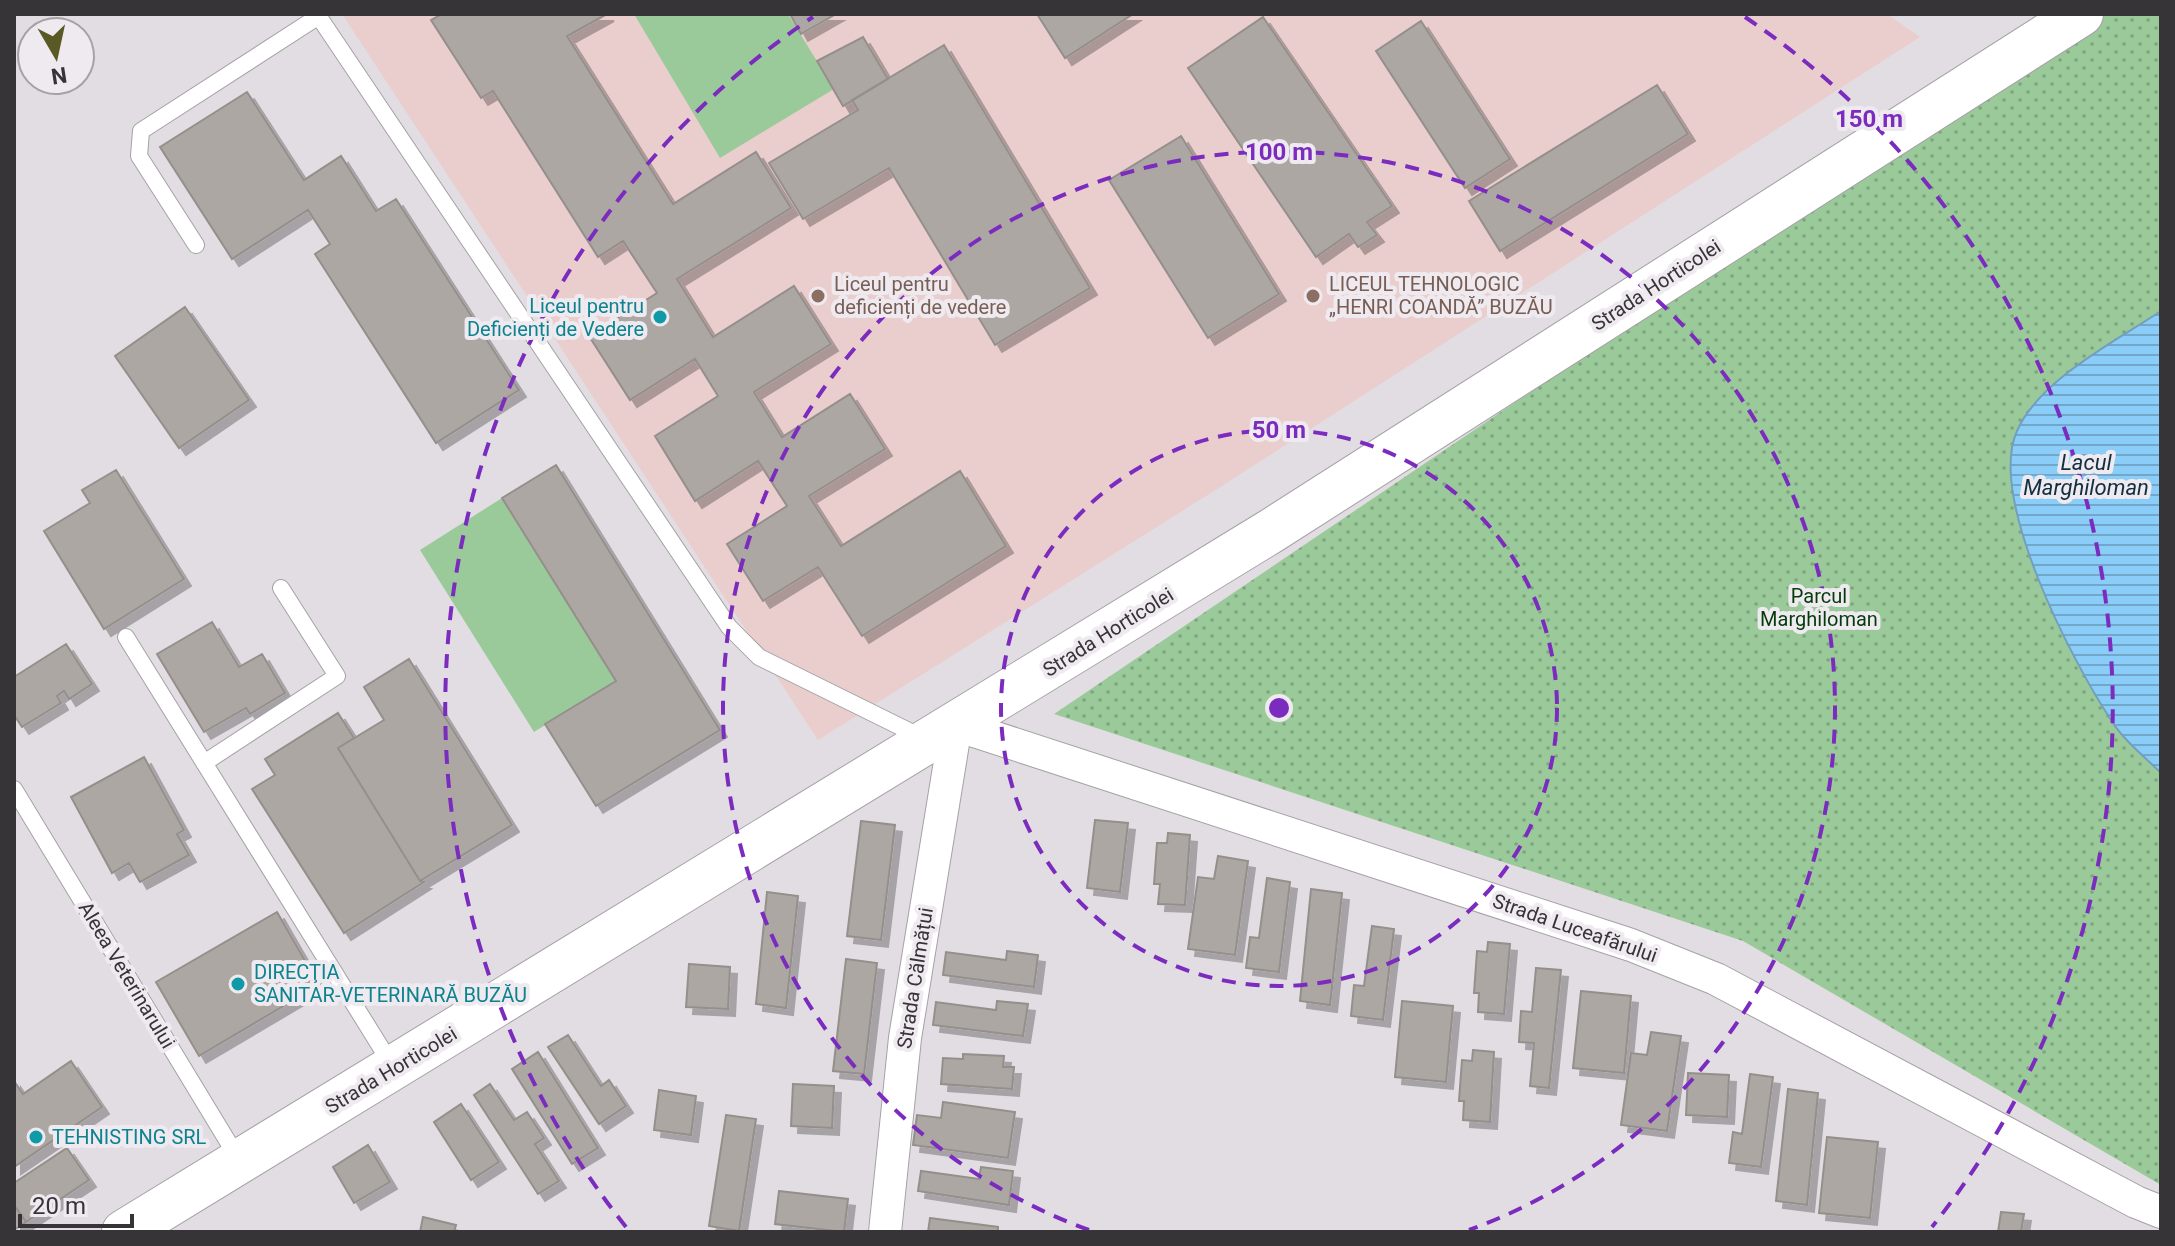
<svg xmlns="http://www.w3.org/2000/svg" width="2175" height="1246" font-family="Roboto,sans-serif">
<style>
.education{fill:#e9cecd}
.park{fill:url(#park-dots)}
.pitch{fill:#9bca9a}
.water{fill:url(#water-rules);stroke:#729fbe;stroke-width:2}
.building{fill:#ada7a4;stroke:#958f8c;stroke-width:2;filter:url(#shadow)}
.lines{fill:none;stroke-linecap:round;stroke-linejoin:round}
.lane-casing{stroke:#a5a1a6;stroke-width:18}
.street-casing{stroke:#a5a1a6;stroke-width:34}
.secondary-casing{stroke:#a5a1a6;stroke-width:46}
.lane{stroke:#fff;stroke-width:16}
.street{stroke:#fff;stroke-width:32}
.secondary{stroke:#fff;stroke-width:44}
.ring{fill:none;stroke:#7b2cbf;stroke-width:4;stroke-dasharray:14 10}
.education-dot{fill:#8d6e63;stroke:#efeaef;stroke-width:3}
.culture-dot{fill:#0f9aa8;stroke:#efeaef;stroke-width:3}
.labels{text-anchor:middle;stroke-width:8;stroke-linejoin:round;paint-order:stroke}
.education-label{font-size:20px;fill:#785e54;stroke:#efeaef;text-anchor:start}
.street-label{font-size:20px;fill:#363436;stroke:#efeaef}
.culture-label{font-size:20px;fill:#0d838f;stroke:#efeaef;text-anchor:start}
.park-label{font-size:20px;fill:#033c0a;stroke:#efeaef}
.water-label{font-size:22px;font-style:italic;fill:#112f41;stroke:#efeaef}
.centre{fill:#7b2cbf;stroke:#efeaef;stroke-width:4}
.ring-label{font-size:24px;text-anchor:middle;font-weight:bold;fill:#7b2cbf;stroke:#efeaef;stroke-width:8;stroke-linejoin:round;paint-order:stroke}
</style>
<defs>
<pattern id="park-dots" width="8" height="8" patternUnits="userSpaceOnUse" patternTransform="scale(2)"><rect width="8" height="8" fill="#9bca9a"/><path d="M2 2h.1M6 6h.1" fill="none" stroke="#7fa57e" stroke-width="1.8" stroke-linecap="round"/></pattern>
<pattern id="water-rules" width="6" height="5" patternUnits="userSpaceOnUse" patternTransform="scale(2)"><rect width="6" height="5" fill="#8bcdf9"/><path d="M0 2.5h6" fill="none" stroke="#72a7ca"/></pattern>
<filter id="shadow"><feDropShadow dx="7" dy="7" stdDeviation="0" flood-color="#0004"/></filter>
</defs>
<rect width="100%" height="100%" fill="#e2dde2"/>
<path class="education" d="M342,14H1887L1920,37L1225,484L818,740Z"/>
<path class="park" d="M2090,14H2161V1185L1743,941L1054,714Z"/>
<path class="pitch" d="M634,14H788L834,89L720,158Z
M502,498L616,681L534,732L420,550Z"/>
<path class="water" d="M2161,311V773C2145,757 2123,740 2111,720C2072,661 1987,498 2017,431C2039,380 2116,341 2161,311Z"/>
<path class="building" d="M442,14H607L567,36L673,204L756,152L791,208L677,279L713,337L794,286L831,344L754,392L782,437L850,394L885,449L809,496L841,546L960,471L1006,546L862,636L818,567L763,601L727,544L787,506L758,461L695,501L655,436L718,396L695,359L630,400L589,336L657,293L623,241L598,257L493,91L481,98L431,20Z
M790,14H836L801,34Z
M1037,14H1133L1065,58Z
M1263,17L1392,206L1367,222L1377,235L1358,247L1349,234L1316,257L1188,68Z
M1421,21L1510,159L1465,188L1376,51Z
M863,37L888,79L843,106L817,61Z
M944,45L1090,288L995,345L889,168L803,219L769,163L858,110L852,100Z
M1657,85L1688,134L1500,251L1469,201Z
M247,92L304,180L341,156L376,211L396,199L519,390L436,443L315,254L330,244L308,210L232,259L160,147Z
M1181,136L1279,294L1208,338L1109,180Z
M185,307L249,400L179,448L115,356Z
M556,465L720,730L596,806L545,724L616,681L502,498Z
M116,470L184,579L104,629L44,531L90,503L82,490Z
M212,622L239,667L262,654L285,693L250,714L246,708L204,732L157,654Z
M66,644L92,684L69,699L64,691L57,696L61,703L22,727L14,715V677Z
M409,659L512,825L420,881L338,748L384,720L364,687Z
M338,713L354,738L338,748L420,881L424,882L344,933L252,789L275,775L265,759Z
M144,757L184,830L177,834L189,855L140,882L129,863L112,873L71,797Z
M1095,820L1128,823L1120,892L1087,888Z
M861,821L895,825L881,940L847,936Z
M1168,833L1190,835L1185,905L1158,904L1160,884H1154L1157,843H1167Z
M1218,856L1248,861L1235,955L1188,949L1198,877L1214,879Z
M1267,878L1290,882L1279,972L1246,968L1250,937L1259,938Z
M1311,889L1342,893L1330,1005L1300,1001Z
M767,892L798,896L786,1008L756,1004Z
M277,912L319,985L199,1056L156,982Z
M1372,926L1394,929L1383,1020L1351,1016L1354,985L1364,986Z
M1488,942L1510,944L1504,1014L1478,1012L1479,993H1474L1477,951L1487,952Z
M1007,951L1038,955L1034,987L943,975L946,952L1006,960Z
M846,959L877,963L864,1074L833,1071Z
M689,964L730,967L728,1009L686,1007Z
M1536,968L1561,970L1549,1088L1530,1086L1534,1043L1519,1042L1521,1011L1532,1012Z
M1581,991L1631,996L1624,1073L1573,1068Z
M997,1001L1028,1004L1023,1036L933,1025L936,1002L996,1010Z
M1402,1001L1453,1006L1446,1082L1395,1077Z
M1651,1032L1681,1036L1667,1131L1621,1125L1631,1053L1647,1055Z
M568,1035L601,1086L609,1080L626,1106L599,1124L548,1047Z
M1473,1050L1494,1052L1490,1122L1463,1120L1464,1101H1459L1462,1060L1472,1061Z
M538,1052L598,1148L572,1164L512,1069Z
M963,1054L1004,1056L1003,1067H1014L1012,1089L941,1084L943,1058L963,1059Z
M71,1061L102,1107L14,1167V1081L23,1094Z
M1688,1073L1729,1075L1727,1117L1686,1115Z
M1750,1074L1773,1077L1761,1167L1729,1163L1733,1132L1742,1134Z
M490,1084L514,1120L527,1112L544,1138L535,1144L559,1181L538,1194L474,1095Z
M793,1084L834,1086L832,1128L791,1126Z
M1788,1089L1818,1093L1807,1205L1776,1201Z
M659,1090L696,1096L691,1135L654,1130Z
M943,1102L1015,1112L1008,1158L913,1145L917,1115L941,1118Z
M461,1104L499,1162L471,1180L434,1122Z
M726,1115L756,1119L739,1231L709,1226Z
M1827,1137L1878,1142L1870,1218L1819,1213Z
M368,1145L390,1182L354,1203L333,1167Z
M67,1148L89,1180L26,1222L14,1205V1183Z
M981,1167L1013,1171L1009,1205L918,1191L921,1171L979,1179Z
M779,1191L848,1199L844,1232L775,1224Z
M14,1205L26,1222L14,1230Z
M2001,1212L2024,1214L2021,1232H1998Z
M423,1217L456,1225L454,1232H420Z
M930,1218L998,1227V1232H928Z"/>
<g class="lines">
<g class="lane-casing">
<path id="lane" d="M317,14L729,627L759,657L925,739
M196,245L139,156L141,131L319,16
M126,637L393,1067
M204,763L337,676L281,588
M14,789L239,1160"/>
</g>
<g class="street-casing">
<path id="street" d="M885,1232L905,1038L956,725L1631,945L1716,979L2136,1202L2161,1212"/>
</g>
<g class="secondary-casing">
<path id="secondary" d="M124,1232L1271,531L2081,14"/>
</g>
<use href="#lane" class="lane"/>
<use href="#street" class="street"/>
<use href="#secondary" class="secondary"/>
</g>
<g class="ring">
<circle cx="1279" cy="708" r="278"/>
<path d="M1089 1230A556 556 0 1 1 1469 1230"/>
<path d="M626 1227A834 834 0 0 1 813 17M1745 17A834 834 0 0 1 1932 1227"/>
</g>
<g class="education-dot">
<circle cx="818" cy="296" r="8"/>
<circle cx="1313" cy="296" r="8"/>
</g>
<g class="culture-dot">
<circle cx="660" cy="317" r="8"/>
<circle cx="238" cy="984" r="8"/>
<circle cx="36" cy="1137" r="8"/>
</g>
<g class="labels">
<g class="education-label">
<text x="834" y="291">Liceul pentru<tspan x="834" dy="23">deficienți de vedere</tspan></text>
<text x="1329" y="291">LICEUL TEHNOLOGIC<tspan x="1329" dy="23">„HENRI COANDĂ” BUZĂU</tspan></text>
</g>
<g class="street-label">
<text transform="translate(1656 285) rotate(-33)" y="7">Strada Horticolei</text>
<text transform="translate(1108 632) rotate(-32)" y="7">Strada Horticolei</text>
<text transform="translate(1575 928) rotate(19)" y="7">Strada Luceafărului</text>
<text transform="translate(127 975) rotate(59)" y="7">Aleea Veterinarului</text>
<text transform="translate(915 978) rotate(-81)" y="7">Strada Călmățui</text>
<text transform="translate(391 1070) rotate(-31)" y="7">Strada Horticolei</text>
</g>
<g class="culture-label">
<text x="644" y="313" text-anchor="end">Liceul pentru<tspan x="644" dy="23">Deficienți de Vedere</tspan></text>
<text x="254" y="979">DIRECŢIA<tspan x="254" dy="23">SANITAR-VETERINARĂ BUZĂU</tspan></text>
<text x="52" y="1144">TEHNISTING SRL</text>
</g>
<g class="park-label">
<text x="1819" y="603">Parcul<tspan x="1819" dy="23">Marghiloman</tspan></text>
</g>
<g class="water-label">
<text x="2086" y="470">Lacul<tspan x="2086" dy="25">Marghiloman</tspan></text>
</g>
</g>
<circle cx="1279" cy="708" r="12" class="centre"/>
<g class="ring-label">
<text x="1869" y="127">150 m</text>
<text x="1279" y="160">100 m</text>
<text x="1279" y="438">50 m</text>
</g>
<rect width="2175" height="1246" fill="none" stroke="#363436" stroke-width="32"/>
<g transform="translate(56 56) rotate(171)"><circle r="38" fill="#efeaef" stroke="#a5a1a5" stroke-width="2"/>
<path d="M0-6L14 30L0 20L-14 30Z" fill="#595925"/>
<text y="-12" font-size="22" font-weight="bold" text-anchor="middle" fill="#363436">N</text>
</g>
<path d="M20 1214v12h112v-12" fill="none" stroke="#363436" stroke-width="4"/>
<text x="32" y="1214" font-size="24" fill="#363436" stroke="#efeaef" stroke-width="6" paint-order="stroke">20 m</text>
</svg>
